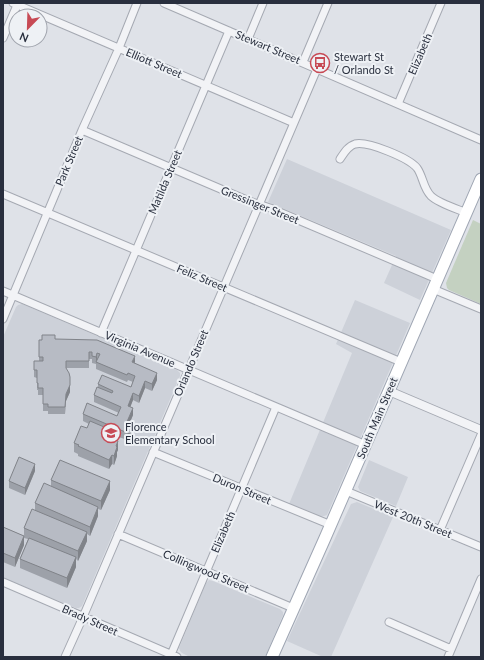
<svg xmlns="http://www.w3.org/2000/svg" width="484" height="660" font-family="Lato,sans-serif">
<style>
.built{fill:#cdd1d9}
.green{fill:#c4d1c1}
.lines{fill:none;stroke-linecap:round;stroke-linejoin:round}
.minor-casing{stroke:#a5a9b2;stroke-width:9}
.tertiary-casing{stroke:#a5a9b2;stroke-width:10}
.primary-casing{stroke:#9fa6b3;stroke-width:13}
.minor{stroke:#f2f3f6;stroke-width:7}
.tertiary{stroke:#f2f3f6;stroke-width:8}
.primary{stroke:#fff;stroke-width:11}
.wall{fill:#9da1a9}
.shaded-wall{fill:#808389}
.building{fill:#b7bbc4;stroke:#808389}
.labels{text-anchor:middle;stroke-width:4;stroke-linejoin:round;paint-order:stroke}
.street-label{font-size:11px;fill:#292f3e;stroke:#eef1f5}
.poi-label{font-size:11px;fill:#292f3e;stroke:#eef1f5;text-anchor:start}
</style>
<rect width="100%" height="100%" fill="#dfe2e8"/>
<path class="built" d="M287,159L451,230L420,300L384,283L396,256L268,202Z
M355,300L410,323L327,515L324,516L319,517L289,504L352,353L336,344Z
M22,304L177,370L180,373V376L82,606L79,608H76L3,578V337L16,307L18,305Z
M369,460L408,477L396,506L360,491L358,487Z
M357,502L393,517L331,657H323L287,641L351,504Z
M209,580L213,581L280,609L283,612V615L265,657H190L182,653L180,651L179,648L206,583Z"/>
<path class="green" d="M473,220L481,224V304L449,290L447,288L446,283Z"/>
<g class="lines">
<g class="minor-casing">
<path id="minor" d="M13,3L294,123
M164,3L481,140
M3,38L18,3
M248,39L263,3
M303,62L328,3
M398,104L441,3
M82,130L249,201L270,208L437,279
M340,159C344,153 348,146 355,144C368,141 409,158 417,168C423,176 423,188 431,196C438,203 457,209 467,213
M3,194L401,362
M433,289L481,309
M3,291L366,445
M3,319L82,130L119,48L137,3
M101,333L229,31
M153,452L331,525
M346,491L481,547
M440,530L481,435
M118,534L293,608
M3,582L177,657
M389,622L451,649
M65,657L83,617L317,69
M170,657L276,407
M448,657L481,579"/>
</g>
<g class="tertiary-casing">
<path id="tertiary" d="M389,391L481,430"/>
</g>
<g class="primary-casing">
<path id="primary" d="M272,657L325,538L481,179"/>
</g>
<use href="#minor" class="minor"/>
<use href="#tertiary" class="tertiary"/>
<use href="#primary" class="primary"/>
</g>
<path class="wall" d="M55,339L135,363L157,380L152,391L145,388L139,403L133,400L130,407L133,415L129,425L133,434L130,441L116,436V440L118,450L117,452V456L114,465L112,464L109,469L78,456V454L74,452V443L87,428L89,424L83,421V414L117,416L119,413L94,402V395L98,387V384L131,387L133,382L128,380L127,382L96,369V362L97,360L96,364L92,363V359H89V368H66L70,392L66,401L65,414H48V411H43V395H38V390H37V378L34,377V361H39V340Z
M35,471L25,495L9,488V481Z
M51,480L110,490L101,510L98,509V516L90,536L87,534V541L78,561L76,559V567L67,588L20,568V559L28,539L24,538V545L15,567L3,562V527L24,536V528L35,510V503L51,486Z"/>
<path class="shaded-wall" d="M97,353V360L96,364V357Z
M135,356V363L132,362Z
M157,373V380L152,391V384Z
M70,377V392L66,401L65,414L66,394Z
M145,381V388L139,403V396Z
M133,393V400L128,413V406Z
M133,408V415L126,431V424Z
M133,427V434L130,441V434Z
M116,432V441L114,439Z
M118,441V450L117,452V456L114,465V456L116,446Z
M112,455V464L109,469V460Z
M35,464V471L25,495V488Z
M110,481V490L101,510V501Z
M98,507V516L90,536V527Z
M87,532V541L78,561V551Z
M24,536V545L15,567V558Z
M76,557V567L67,588V578Z"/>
<path class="building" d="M42,335H55V339L97,340L135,356L132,362L157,373L152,384L145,381L139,396L133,393L128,406L133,408L126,424L133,427L130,434L83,414L87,403L117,416L121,407L94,395L97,387L112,393L113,391L98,384L102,375L131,387L135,376L128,373L127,375L96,362L100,354L97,353L96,357L92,356V352H89V361H66V368L69,373L70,377V385L66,394L65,407H48V404H43V388H38V383H37V370H34V361H43V357H39V340H42Z
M90,421L116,432L114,439L118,441L116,446L117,447L114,456L112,455L109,460L78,446L79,445L74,443L81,426L87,428Z
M19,457L35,464L25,488L9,481Z
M60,460L110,481L101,501L51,480Z
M44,483L98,507L90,527L35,503Z
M32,509L87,532L78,551L24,528Z
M3,527L24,536L15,558L3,553Z
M29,538L76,557L67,578L20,559Z"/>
<defs>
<g id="bus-ring" transform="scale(1)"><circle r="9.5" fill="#eef1f5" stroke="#c74a55" stroke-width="1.5"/><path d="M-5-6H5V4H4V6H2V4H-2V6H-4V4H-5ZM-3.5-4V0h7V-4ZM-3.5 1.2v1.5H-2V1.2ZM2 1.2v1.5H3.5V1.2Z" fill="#c74a55"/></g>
<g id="school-ring" transform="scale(1)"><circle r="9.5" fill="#eef1f5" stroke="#c74a55" stroke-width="1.5"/><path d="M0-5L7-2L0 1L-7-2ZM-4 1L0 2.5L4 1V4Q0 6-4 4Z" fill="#c74a55"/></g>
</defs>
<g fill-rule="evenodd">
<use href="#bus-ring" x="320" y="63"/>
<use href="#school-ring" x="111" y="433"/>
</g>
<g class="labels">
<g class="street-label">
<text transform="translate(268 47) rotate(23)" y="4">Stewart Street</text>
<text transform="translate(420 54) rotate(-67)" y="4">Elizabeth</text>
<text transform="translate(154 63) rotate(23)" y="4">Elliott Street</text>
<text transform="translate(69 161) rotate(-67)" y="4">Park Street</text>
<text transform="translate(165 182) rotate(-67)" y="4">Matilda Street</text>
<text transform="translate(260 205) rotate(22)" y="4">Gressinger Street</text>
<text transform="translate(202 278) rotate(23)" y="4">Feliz Street</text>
<text transform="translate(140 349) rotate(23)" y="4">Virginia Avenue</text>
<text transform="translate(191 363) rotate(-67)" y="4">Orlando Street</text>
<text transform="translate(377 418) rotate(-67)" y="4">South Main Street</text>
<text transform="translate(242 489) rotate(23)" y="4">Duron Street</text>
<text transform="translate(413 519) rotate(22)" y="4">West 20th Street</text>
<text transform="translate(223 532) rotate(-67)" y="4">Elizabeth</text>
<text transform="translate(206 571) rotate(23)" y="4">Collingwood Street</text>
<text transform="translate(90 620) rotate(24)" y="4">Brady Street</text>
</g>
<g class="poi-label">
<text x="334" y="61">Stewart St<tspan x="334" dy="13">/ Orlando St</tspan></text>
<text x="125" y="431">Florence<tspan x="125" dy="13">Elementary School</tspan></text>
</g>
</g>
<rect width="484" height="660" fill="none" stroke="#292f3e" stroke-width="8"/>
<g transform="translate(28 28) rotate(203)"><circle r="19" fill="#eef1f5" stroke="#9fa3ac"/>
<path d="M0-3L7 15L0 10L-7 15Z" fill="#c74a55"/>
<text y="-6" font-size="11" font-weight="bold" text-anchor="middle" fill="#292f3e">N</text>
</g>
</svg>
